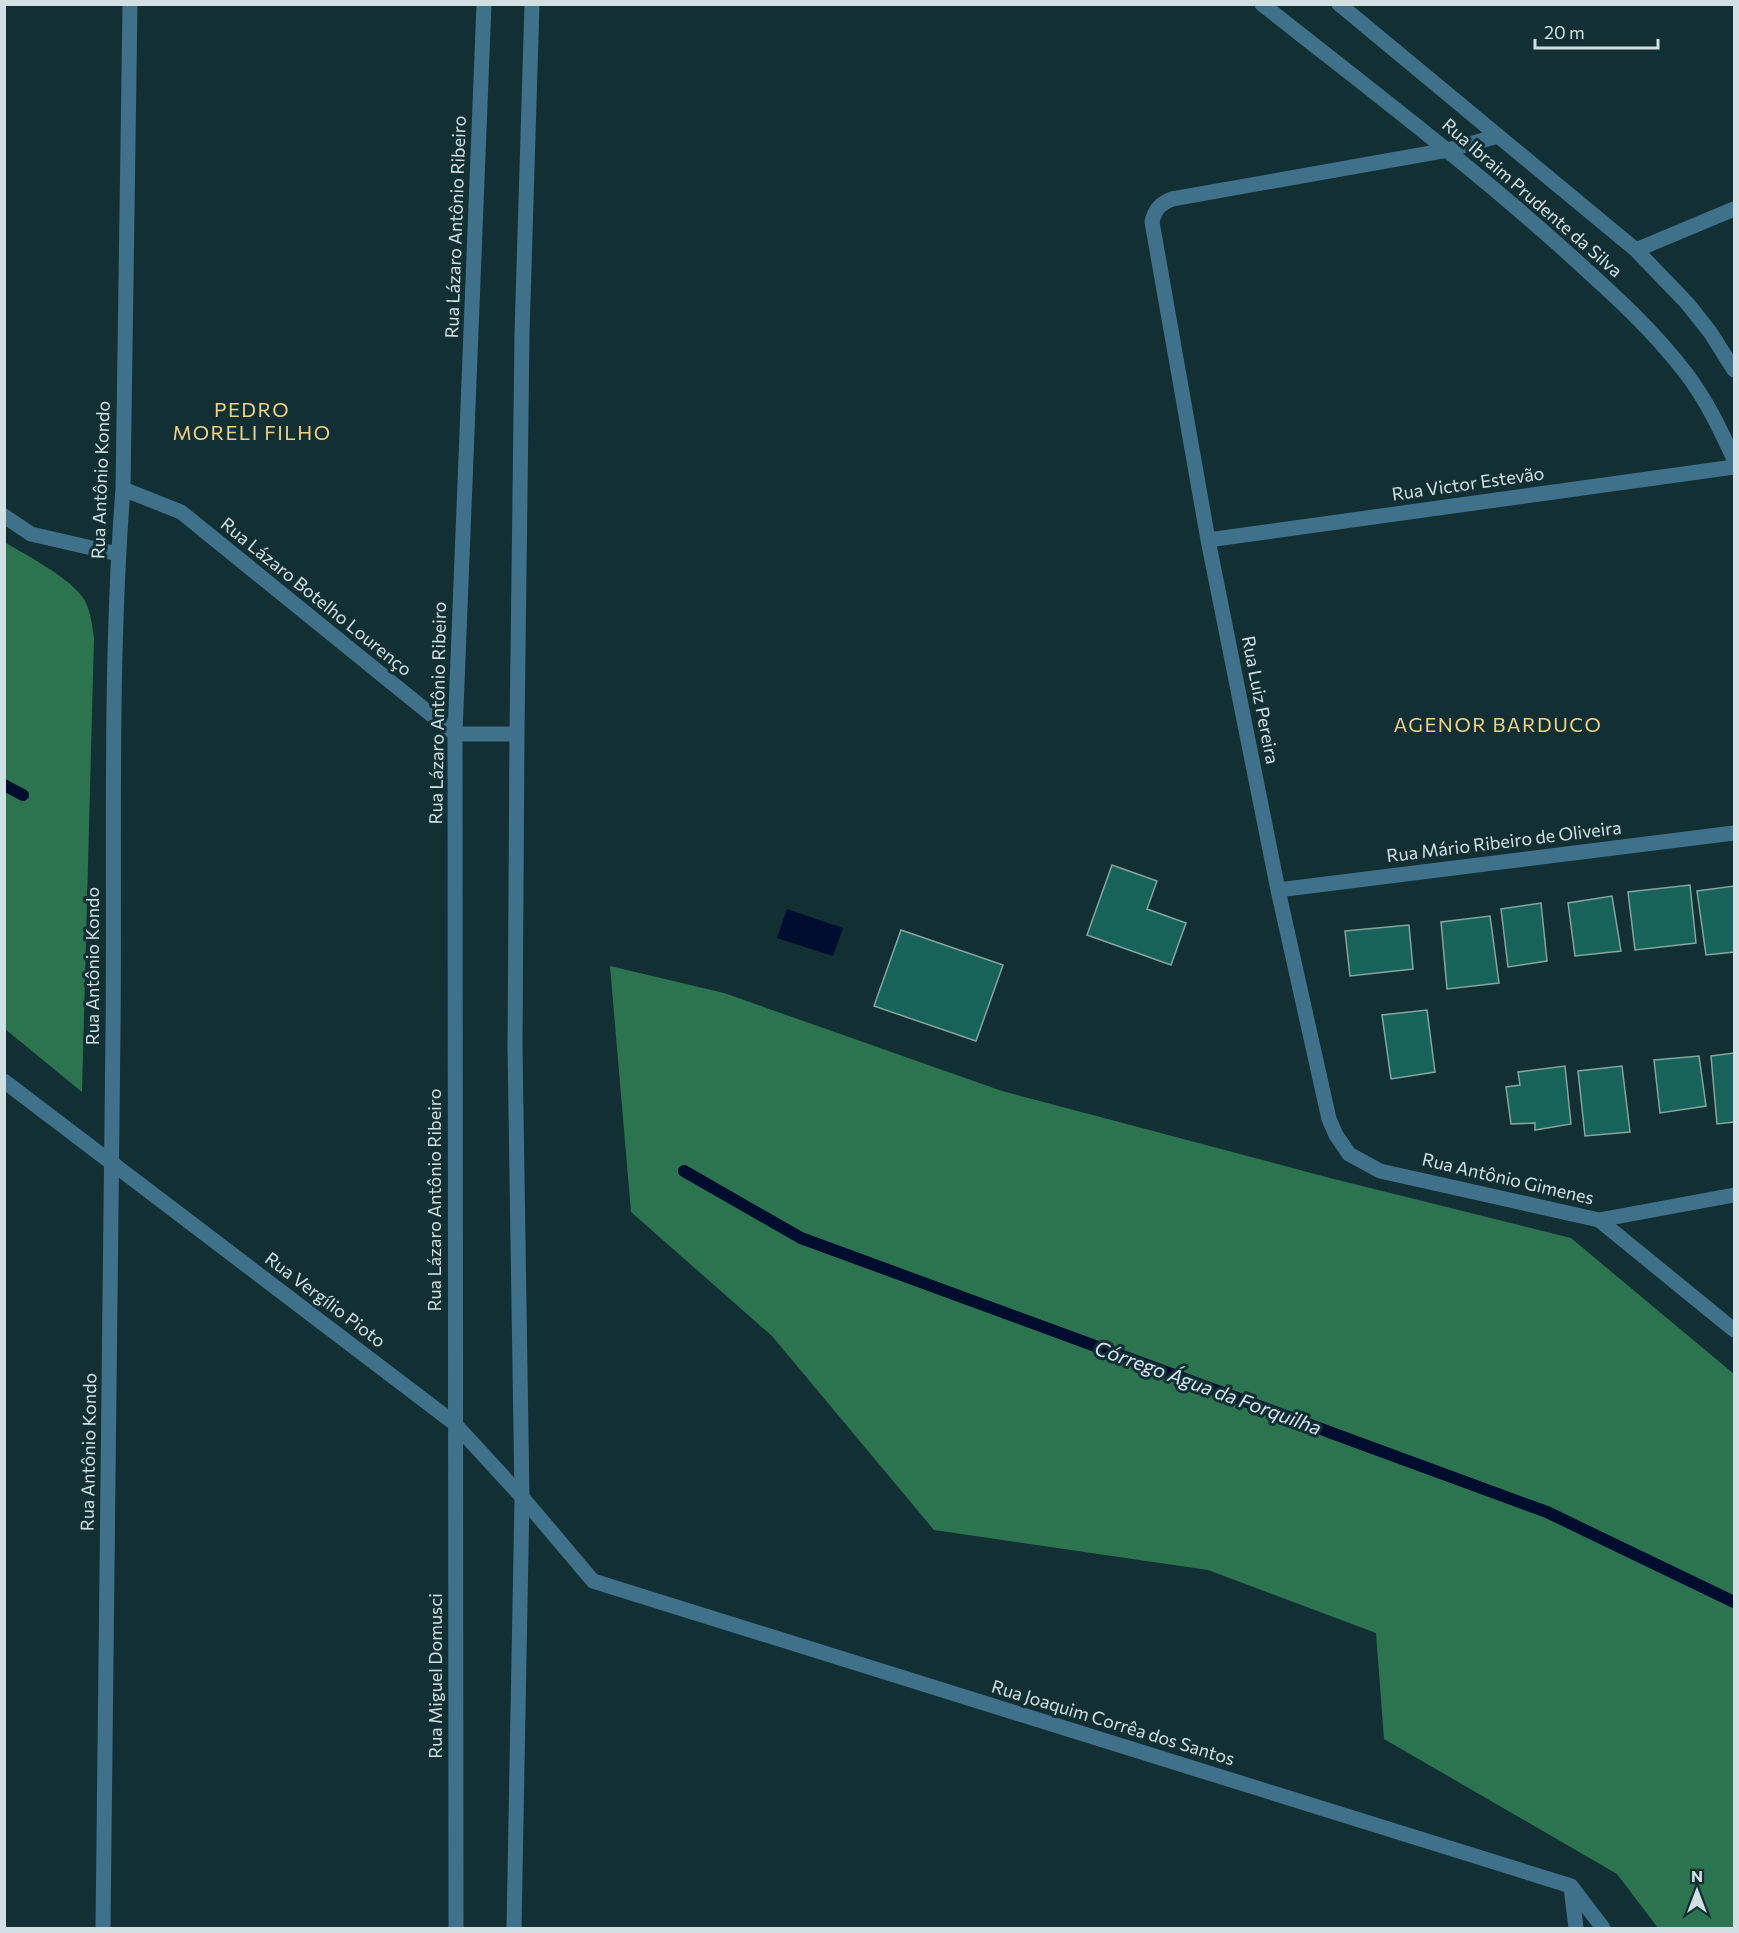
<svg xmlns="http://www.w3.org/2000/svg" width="1739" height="1933" font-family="Commissioner,sans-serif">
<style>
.forest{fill:#2c7350}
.water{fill:#000d2e}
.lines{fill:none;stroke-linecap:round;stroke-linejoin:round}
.stream{stroke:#000d2e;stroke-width:12}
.building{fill:#17635a;stroke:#85a59f;stroke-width:1.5}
.minor{stroke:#3f718b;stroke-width:15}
.labels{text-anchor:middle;stroke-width:6;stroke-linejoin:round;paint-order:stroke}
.street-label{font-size:18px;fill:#d0e0e3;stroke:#122f34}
.neighbourhood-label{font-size:20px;letter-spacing:1.5px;fill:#f2d086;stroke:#122f34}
.water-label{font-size:20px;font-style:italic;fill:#dae4f4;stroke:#122f34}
</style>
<rect width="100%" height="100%" fill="#122f34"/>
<path class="forest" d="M4,542C26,555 73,579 85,601C91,613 92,625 94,638L82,1092L5,1029Z
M610,966L724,993L1002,1091L1330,1178L1571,1238L1734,1374V1928H1658L1617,1874L1384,1739L1376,1633L1208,1570L934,1530L772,1336L631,1212Z"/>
<path class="water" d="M787,909L843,928L833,956L777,938Z"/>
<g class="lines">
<path class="stream" d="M4,785L23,795
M684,1171L801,1238L1547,1512L1734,1602"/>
</g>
<path class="building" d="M1112,865L1157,881L1147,909L1186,923L1171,965L1087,935Z
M1690,885L1696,943L1635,950L1628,892Z
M1734,886V952L1706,955L1697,891Z
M1612,896L1621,951L1575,956L1568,903Z
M1541,903L1547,961L1508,967L1501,909Z
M1490,916L1499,983L1447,989L1441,922Z
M1409,925L1413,969L1350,976L1345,931Z
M901,930L1003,965L976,1041L874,1006Z
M1427,1010L1435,1072L1391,1079L1382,1015Z
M1734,1053V1122L1717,1124L1711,1056Z
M1699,1056L1706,1106L1660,1113L1654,1060Z
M1565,1066L1571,1124L1535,1130V1123L1511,1124L1506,1087L1520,1085L1518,1072Z
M1622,1066L1630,1132L1585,1136L1578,1071Z"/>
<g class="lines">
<path class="minor" d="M1262,4C1363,84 1465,161 1561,247C1605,287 1649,325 1685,372C1706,399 1720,429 1734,459
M1339,4L1636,250L1687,303L1710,332L1734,370
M1498,136L1448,150L1172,199C1160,204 1155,209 1152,222L1208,540L1278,890L1329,1119L1336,1135L1349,1154L1380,1171L1599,1220L1734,1195
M1636,250L1734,209
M123,489L181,512L455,734H517
M4,516L31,534L118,554
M1208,540L1734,467
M1278,890L1734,833
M4,1081L454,1423L522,1497L593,1581L1571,1886L1603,1928
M1599,1220L1734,1330
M1571,1887L1576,1928
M103,1928C107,1629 111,1330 113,1031C115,851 109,670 123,489L130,4
M456,1928L455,734L484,4
M514,1928L522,1497L515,1047L517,734L522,333L532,4"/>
</g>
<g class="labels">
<g class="street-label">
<text transform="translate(1532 198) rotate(41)" y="6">Rua Ibraim Prudente da Silva</text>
<text transform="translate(456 227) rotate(-88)" y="6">Rua Lázaro Antônio Ribeiro</text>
<text transform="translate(101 480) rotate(-88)" y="6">Rua Antônio Kondo</text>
<text transform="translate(1468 484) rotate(-8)" y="6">Rua Victor Estevão</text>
<text transform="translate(316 597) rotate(39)" y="6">Rua Lázaro Botelho Lourenço</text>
<text transform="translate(1260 700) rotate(79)" y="6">Rua Luiz Pereira</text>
<text transform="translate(438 713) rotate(-89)" y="6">Rua Lázaro Antônio Ribeiro</text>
<text transform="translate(1504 842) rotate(-7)" y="6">Rua Mário Ribeiro de Oliveira</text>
<text transform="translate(93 966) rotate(-90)" y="6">Rua Antônio Kondo</text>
<text transform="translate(1508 1179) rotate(13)" y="6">Rua Antônio Gimenes</text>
<text transform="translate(435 1200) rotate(-90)" y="6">Rua Lázaro Antônio Ribeiro</text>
<text transform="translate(325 1300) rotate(37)" y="6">Rua Vergílio Pioto</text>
<text transform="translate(89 1452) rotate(-89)" y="6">Rua Antônio Kondo</text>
<text transform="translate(436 1676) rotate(-90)" y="6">Rua Miguel Domusci</text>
<text transform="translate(1113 1723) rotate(17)" y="6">Rua Joaquim Corrêa dos Santos</text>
</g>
<g class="neighbourhood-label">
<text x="252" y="417">PEDRO<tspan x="252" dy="23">MORELI FILHO</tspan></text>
<text x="1498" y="732">AGENOR BARDUCO</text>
</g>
<g class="water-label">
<text transform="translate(1208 1388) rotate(20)" y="7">Córrego Água da Forquilha</text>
</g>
</g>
<rect width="1739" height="1933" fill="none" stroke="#d0e0e3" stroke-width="12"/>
<g transform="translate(1697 1891)" stroke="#122f34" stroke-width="4.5" paint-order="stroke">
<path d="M0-4.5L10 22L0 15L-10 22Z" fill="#d0e0e3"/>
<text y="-9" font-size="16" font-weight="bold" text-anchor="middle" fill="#d0e0e3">N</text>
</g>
<path d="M1535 39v9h123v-9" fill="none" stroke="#d0e0e3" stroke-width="3"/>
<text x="1544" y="39" font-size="18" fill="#d0e0e3" stroke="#122f34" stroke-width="4.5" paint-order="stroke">20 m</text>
</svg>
